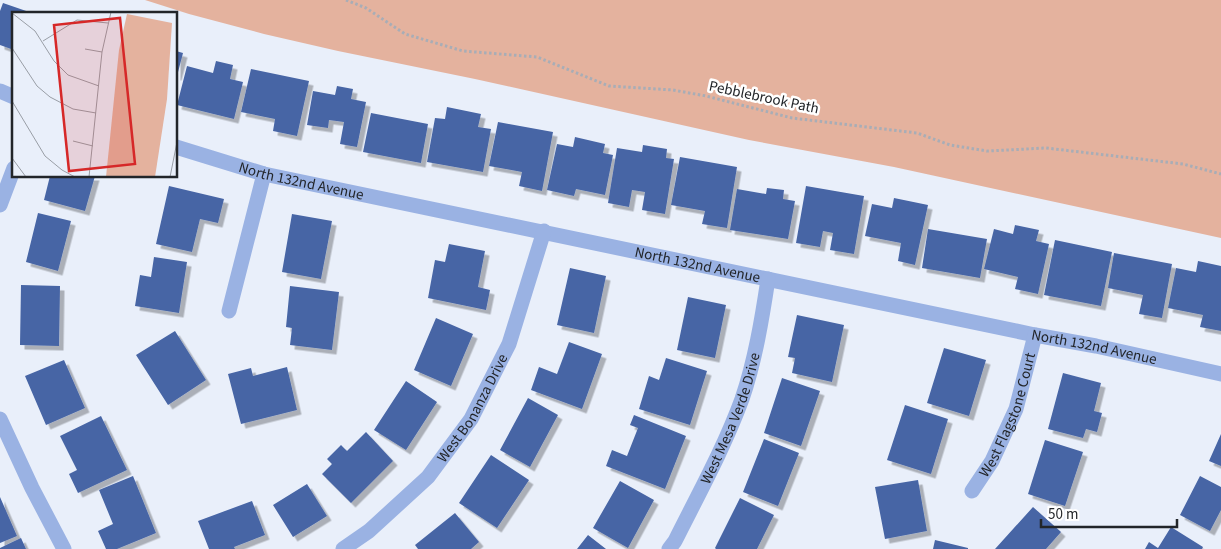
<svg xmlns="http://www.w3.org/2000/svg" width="1221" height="549" font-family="'Source Sans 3',sans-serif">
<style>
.green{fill:#e4b29e}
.building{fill:#4765a5;filter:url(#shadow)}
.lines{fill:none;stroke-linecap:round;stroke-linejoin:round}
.path{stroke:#a8adb6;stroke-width:3;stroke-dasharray:2.5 2.5;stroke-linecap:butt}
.street{stroke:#9ab2e3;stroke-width:15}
.labels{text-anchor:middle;stroke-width:5;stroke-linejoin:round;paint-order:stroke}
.street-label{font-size:15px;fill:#222529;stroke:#fff}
.inset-road{fill:none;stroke:#999ea6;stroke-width:1}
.view{fill:#d62828;fill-opacity:0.15;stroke:#d62828;stroke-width:2.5}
.inset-edge{fill:none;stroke:#222529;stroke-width:2.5}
</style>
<defs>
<filter id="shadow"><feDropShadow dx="4.5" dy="4.5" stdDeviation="0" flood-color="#0004"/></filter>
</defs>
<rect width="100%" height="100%" fill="#e9effa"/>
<path class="green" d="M145,0H1221V238L894,167L749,140L475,79L338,51L264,34L189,14Z"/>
<path class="building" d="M3,3L32,13L14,14V50L0,45V11Z
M176,51L183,53L177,76H176Z
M216,61L233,65L230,79L243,82L234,119L177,105L187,66L213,73Z
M251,69L309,81L297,136L273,131L275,119L241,112Z
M337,86L353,89L351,99L366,102L357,147L340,144L344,122L329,120L328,128L307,125L313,91L335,95Z
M447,107L481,114L478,127L491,129L483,172L427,162L435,118L445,119Z
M371,113L428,124L421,163L363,152Z
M498,122L553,132L542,191L519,186L522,172L489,166Z
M575,137L605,144L603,153L613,155L605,195L576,189L574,196L547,190L557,144L573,147Z
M643,145L667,149L666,158L674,159L665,214L642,210L645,192L632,190L629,207L608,203L617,148L642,152Z
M680,157L737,167L727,228L702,224L705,211L671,205Z
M50,176H95L85,211L44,200Z
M169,186L224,199L218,223L200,219L192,252L156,244Z
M806,186L864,196L854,254L830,250L833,233L823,231L820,247L796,243Z
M767,188L784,190L783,199L795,201L788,239L730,230L737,189L766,194Z
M894,198L928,205L915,265L898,261L901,243L865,236L872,204L892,208Z
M38,213L71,221L58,271L26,262Z
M292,214L332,221L321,279L282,272Z
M1015,225L1039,230L1036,241L1049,244L1038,294L1015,289L1018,277L984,269L994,229L1013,234Z
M928,229L987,239L980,278L922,268Z
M1055,240L1112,252L1101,306L1044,295Z
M449,244L485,251L478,287L490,290L486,310L428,298L435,260L445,262Z
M1114,253L1172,264L1162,318L1139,314L1143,295L1108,288Z
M154,257L187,262L179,313L135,306L140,275L151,277Z
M1198,261L1221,266V331L1200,327L1203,315L1168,308L1176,268L1196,272Z
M570,268L606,276L594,333L557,325Z
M21,285L60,286L59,346L20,345Z
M290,286L339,292L332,350L290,345L292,328L286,327Z
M688,297L726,305L715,358L677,350Z
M797,315L844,325L832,382L792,373L795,358L788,357Z
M436,318L473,334L451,386L414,370Z
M175,331L206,380L168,405L136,355Z
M569,342L602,354L582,409L531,390L539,367L557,374Z
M944,348L986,360L969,416L927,403Z
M666,358L707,371L690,425L639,409L649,376L659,380Z
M64,360L85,408L46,425L25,376Z
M287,367L297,410L241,424L228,374L251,368L253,376Z
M1063,373L1101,383L1094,411L1102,413L1097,432L1086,429L1083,438L1048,429Z
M782,378L820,391L801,446L764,433Z
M406,381L437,402L406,450L374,430Z
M528,398L558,415L530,467L500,450Z
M905,405L948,419L931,474L887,460Z
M634,415L686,436L665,489L606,466L612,450L627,456L638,428L630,425Z
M101,416L127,470L78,493L69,474L77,470L60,436Z
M366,432L393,461L351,503L322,474L332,464L327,459L341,445L347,451Z
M1221,434V466L1209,461Z
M764,439L799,453L778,506L743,492Z
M1045,440L1083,452L1065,506L1028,494Z
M491,455L529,480L497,528L459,503Z
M133,476L156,533L117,549H106L98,531L113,524L99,490Z
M1200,476L1221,487V510L1210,531L1180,515Z
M918,480L927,531L885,539L875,487Z
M620,481L654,500L628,548L593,528Z
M307,484L327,516L293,537L273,505Z
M0,497L17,536L0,543Z
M740,498L774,515L757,549H716L715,548Z
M252,501L265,535L234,547L235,549H209L198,521Z
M1033,507L1061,532L1046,549H995Z
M455,513L479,542L471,549H418L415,545Z
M1171,527L1203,547L1202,549H1145L1149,542L1158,548Z
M588,535L606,549H577Z
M21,538L26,549H0V548Z
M935,540L968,548V549H933Z"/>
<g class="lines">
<path class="path" d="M346,0L366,8L405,34L463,51L537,57L609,86L673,90L706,96L792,118L917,133L950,145L987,151L1046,148L1183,164L1221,174"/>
<g class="street">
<path d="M0,91L14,97"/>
<path id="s1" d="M176,147L264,174L1035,335L1096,346L1221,374"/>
<path d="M0,205L14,168"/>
<path d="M229,311L264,174"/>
<path d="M0,419L32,488L64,549"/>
<path id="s2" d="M972,491L992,461L1016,409L1035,335"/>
<path id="s3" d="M343,549L369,531L428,477L471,419L509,344L544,231"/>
<path id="s4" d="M669,549L675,541C698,495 724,448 742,399C755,361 762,319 768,279"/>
</g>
</g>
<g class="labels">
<g class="street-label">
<text transform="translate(764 97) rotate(12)" y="5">Pebblebrook Path</text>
<text dy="5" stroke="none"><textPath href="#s1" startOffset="130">North 132nd Avenue</textPath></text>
<text dy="5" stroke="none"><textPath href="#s1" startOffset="535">North 132nd Avenue</textPath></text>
<text dy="5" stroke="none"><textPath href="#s1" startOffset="940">North 132nd Avenue</textPath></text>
<text dy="5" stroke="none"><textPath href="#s3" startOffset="194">West Bonanza Drive</textPath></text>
<text dy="5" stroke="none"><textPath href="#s2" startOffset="85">West Flagstone Court</textPath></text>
<text dy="5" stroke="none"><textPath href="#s4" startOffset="145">West Mesa Verde Drive</textPath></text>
</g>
</g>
<g transform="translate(12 12)">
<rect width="165" height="165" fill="#e9effa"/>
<path d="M115,2L160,11L155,87L143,165H94L107,38Z" fill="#e4b29e"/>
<path class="inset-road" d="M0,1L23,19L42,49L56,63L87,74M31,29L65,8L96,11M0,36L25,74L38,85L61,97L84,101M73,37L90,40M0,89L33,144L50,158L63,165M61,129L81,134M0,146L14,165M77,165L90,40L99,0M158,165L165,130"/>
<path class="view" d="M108,6L123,152L57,159L42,13Z"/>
<rect width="165" height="165" class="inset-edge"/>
</g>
<path d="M1041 519v8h136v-8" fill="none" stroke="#222529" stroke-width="2.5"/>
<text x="1048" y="519" font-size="15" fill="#222529" stroke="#ffffff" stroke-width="4" paint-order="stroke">50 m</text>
</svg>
